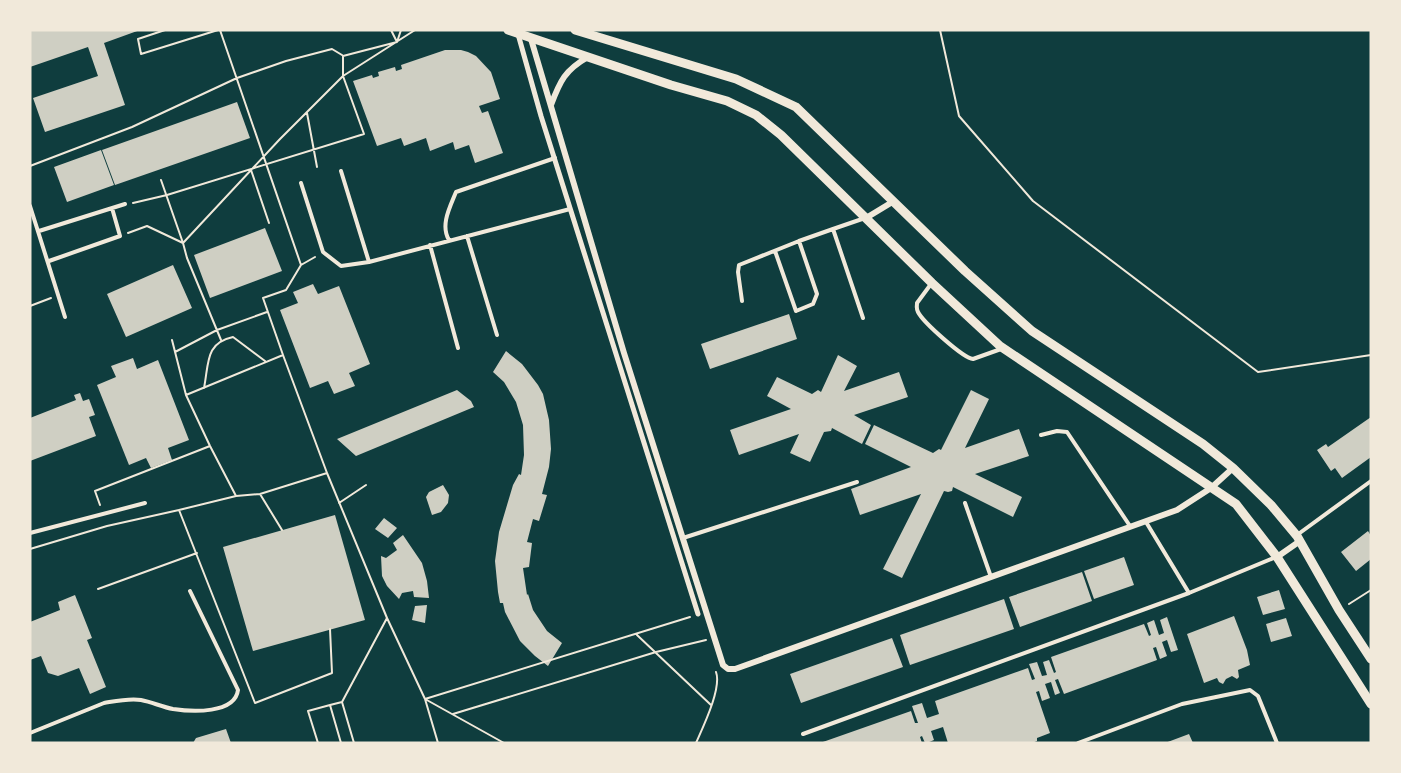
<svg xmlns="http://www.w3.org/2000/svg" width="1401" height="773" font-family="'Source Sans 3',sans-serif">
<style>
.building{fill:#cfcfc3}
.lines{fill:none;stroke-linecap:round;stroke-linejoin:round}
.path{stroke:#f1e9da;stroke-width:2}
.service{stroke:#f1e9da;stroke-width:4}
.pedestrian{stroke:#f1e9da;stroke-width:5}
.minor{stroke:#f1e9da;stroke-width:6}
.tertiary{stroke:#f1e9da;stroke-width:9}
</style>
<rect width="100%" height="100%" fill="#0f3d3e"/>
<path class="building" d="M30,30H140L104,43L125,105L45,132L33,98L98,76L88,47L30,67Z
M445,50H461L468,52L476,56L491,72L500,99L479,106L482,113L488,111L503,153L475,163L469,145L455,150L453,142L430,151L426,138L404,146L401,138L377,146L353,81L372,75L373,78L379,76L378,72L395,67L396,71L402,69L401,65Z
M237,102L250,138L115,185L102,150Z
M101,150L114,185L67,202L54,167Z
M265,228L282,271L210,298L194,255Z
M173,265L192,308L126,337L107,294Z
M313,284L318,294L339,286L370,364L349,373L355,386L334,394L328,381L310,388L280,310L298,303L293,292Z
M789,314L797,339L710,369L701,344Z
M506,351L522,364L538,385L543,394L549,420L551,449L549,467L542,494L547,495L539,521L533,519L527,542L532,543L529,567L523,568L527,595L528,594L533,610L547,631L562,643L548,666L535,656L520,641L505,612L503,603H500L498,592L495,561L499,532L513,485L519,474L521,475L524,455L523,425L516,402L504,382L493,372Z
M838,355L857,366L844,391L899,372L908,397L854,415L871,425L862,444L832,428L831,431L824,432L810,462L790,453L799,434L739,455L730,430L791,409L767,396L777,377L812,394L818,390L821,392Z
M133,358L137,369L158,360L189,440L168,448L172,460L151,468L146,458L129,465L97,385L116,377L111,366Z
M457,390L471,401L474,407L356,456L337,439Z
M971,390L989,399L965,448L1019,429L1029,456L975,474L1022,497L1013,517L953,487L952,491L948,492L944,491L902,578L883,569L921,494L860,515L851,489L911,467L865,444L874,425L933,453L939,449L941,450Z
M80,393L83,401L89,399L95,415L89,417L96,436L30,461V418L76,400L74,395Z
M1371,417V457L1342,478L1335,468L1331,471L1317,450L1326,444L1328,447Z
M443,485L449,495L448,503L441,512L432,515L426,497L429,492Z
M335,515L365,620L253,651L223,547Z
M384,518L397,528L388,538L375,529Z
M1368,531L1371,536V559L1356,571L1341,552Z
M403,535L422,563L427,581L429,598L414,597L413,591L402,593L399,599L387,586L382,576L381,556L386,558L397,550L393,543Z
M1124,557L1134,585L1094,599L1084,571Z
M1082,572L1092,601L1020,627L1009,597Z
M1279,590L1285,609L1263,615L1257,597Z
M75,595L92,638L87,640L106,687L90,694L79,668L58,676L48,673L41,656L30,660V622L60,610L58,602Z
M1004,599L1014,629L910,665L900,635Z
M427,605L425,623L412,620L415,606Z
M1234,616L1247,650L1250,665L1238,670L1239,677L1237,679L1232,676L1226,679L1223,684L1219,682L1217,678L1204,683L1187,634Z
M1167,617L1178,650L1171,652L1167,640L1162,642L1167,656L1160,659L1156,647L1153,648L1157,660L1064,694L1058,679L1055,680L1060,693L1055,695L1051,682L1045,684L1050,698L1042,701L1039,691L1036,692L1050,733L1037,738V741L1032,743H948L943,727L931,731L934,740L927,743H925L922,736L920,737L922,743H820L911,711L915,723H918L912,706L922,703L927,718L939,714L935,701L1028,668L1032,680L1035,679L1029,664L1037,662L1042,676L1047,675L1043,662L1049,660L1054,673L1056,672L1051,657L1144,624L1149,636L1151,635L1147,623L1154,620L1159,635L1164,633L1160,620Z
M1286,618L1292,636L1271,642L1266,624Z
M892,638L903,667L801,703L790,674Z
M226,729L231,743H193L196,738Z
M1189,734L1193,743H1165Z"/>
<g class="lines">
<path class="path" d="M165,30L138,39L141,54L218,30
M220,30L301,265
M940,30L959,116L1033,201L1258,372L1371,355
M397,42L401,30
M307,113L317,167
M30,166L132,127L237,78L286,61L332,49L342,55
M251,170L269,223
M161,180L183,243L280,139L343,76L415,30
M133,203L167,195L364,134L343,76V56L397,42L391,30
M128,233L147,226L183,243L187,258L221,340
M30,306L51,298
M172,340L186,395L210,446L236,496
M175,352L217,330L267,312
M283,355L327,473
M204,388C209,363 205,343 233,337L265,361
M186,395L283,355L263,298L286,290L301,265L315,257
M260,494L282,530
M339,503L366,485
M100,505L95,491L210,446
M30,549L107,526L179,510
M98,589L197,553
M1349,604L1371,590
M330,629L332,673L255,703L179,510L236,496L260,494L327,473L387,618
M637,635L711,705
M342,702L387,618L425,699L438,743
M330,705L342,702L354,743
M453,714L656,652L706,640
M318,743L308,711L330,705L341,743
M504,743L425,699L690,617
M696,743C703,727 722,688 716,672"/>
<path class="service" d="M341,171L369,262
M301,183L323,252L341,266L369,262L570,209
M30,206L65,317
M39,231L125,204
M467,236L497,335
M449,240C440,225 450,207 456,192L555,158
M430,245L458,348
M775,251L796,311L813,304L817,294L799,241L833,229
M49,261L120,236L112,208
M931,284L917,303C917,307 916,308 918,312C923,322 963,358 973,359L1001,349
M742,301L738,272L739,265L799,241
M863,318L833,229L865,218
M1041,435L1057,431L1067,432L1130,526
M965,503L991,577
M1146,522L1189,593L1276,557
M30,533L145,503
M1297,535L1371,481
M683,538L857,482
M30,733L104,703C116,701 129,698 141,700C152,702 162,707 173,709C192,712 235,714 238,690L190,591
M803,734L1189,593
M1078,743L1182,704L1250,690L1258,696L1277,743"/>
<path class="pedestrian" d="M518,34L541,116L698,614"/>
<path class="minor" d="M531,39L624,353L723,665L728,669H735L1177,510L1211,488L1233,468
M551,105C560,81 565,70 588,57
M866,218L894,201
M1277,557L1300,541"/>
<path class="tertiary" d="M508,30L671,85L727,101L756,115L781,135L932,283L1000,346L1236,504L1277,557L1371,704
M575,30L736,79L796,107L965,271L1032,331L1203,444L1233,468L1271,505L1297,536L1339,610L1371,659"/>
</g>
<rect width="1401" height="773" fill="none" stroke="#f1e9da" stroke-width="63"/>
</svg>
